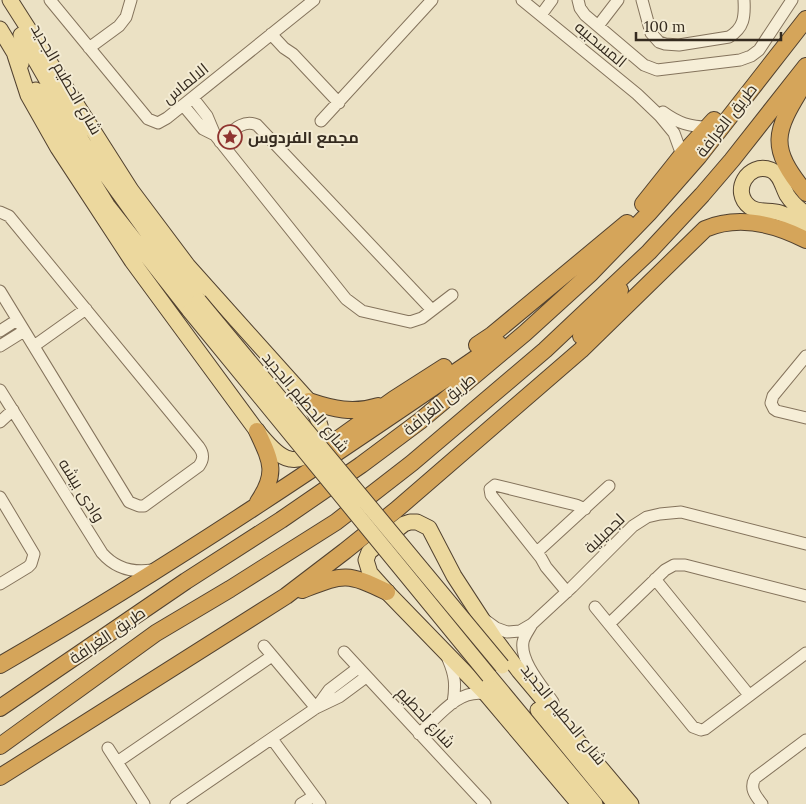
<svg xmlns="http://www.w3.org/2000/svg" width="806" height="804" font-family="Lora,Cairo,serif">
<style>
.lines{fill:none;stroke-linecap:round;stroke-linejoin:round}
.minor-casing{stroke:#84735c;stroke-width:13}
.major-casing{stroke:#524230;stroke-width:17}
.highway-casing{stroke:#524230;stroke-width:18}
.minor{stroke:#f6eed7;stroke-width:11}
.major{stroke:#ecd89e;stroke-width:15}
.highway{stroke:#d5a55a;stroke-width:16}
.major-bridge-casing{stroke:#524230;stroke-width:17;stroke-linecap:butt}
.major-bridge{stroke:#ecd89e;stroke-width:15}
.labels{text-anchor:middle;stroke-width:4;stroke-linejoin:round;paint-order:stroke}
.street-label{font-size:16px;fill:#352b1f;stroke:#f3ebd3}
.poi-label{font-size:16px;font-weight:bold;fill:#352b1f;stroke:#f3ebd3;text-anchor:start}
</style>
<rect width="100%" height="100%" fill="#ebe1c4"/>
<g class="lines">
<g class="minor-casing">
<path id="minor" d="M50,0L148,119L158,123L167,118L314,0
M522,0L637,94L660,116L674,133L682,155
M578,0L580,8L585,15L644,65L657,70L740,60L751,56L759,50L792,0
M642,0L651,33L659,42L665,44L679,45L729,37C744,28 745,17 744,0
M541,15L552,0
M598,26L618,0
M271,34L284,48L293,54L339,103
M89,48L119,26L126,17L131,0
M193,98L207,116L215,135
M183,105L203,129L215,135L346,299L362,311L410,322L422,318L452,295
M663,112C678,123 690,127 708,127
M321,121L432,0
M220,142C231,133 242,118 257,125L432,310
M0,212L9,216L199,447C204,454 204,459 199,466L144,506H139L129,502L0,291
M0,331L17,320
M0,346L24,331
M34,346L86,309
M806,356L773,396L771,403L774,409L777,411L806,418
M0,390L102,553C115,568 132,573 152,570
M0,422L13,410
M0,497L34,554L31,564L28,567L0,584
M537,552L609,486
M655,579L749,695
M567,592L546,567L541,558L491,495L490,489L495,485L576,505L585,509
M595,607L693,727L701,730L705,729L806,653
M485,620L496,628L507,632L520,631L532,624L572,587L633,526L647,517L660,514L681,512L806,544
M532,624C529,630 524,636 523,642C520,661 542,686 553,702
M609,624L665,570L674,565H685L806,596
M264,646L316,708
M344,652L485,804
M448,659C455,675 456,685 453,703
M316,708L329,690L358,668
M419,734C438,717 458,688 486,694
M272,739L320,804
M108,748L144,804
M117,762L272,656
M176,804L316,708L339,697L366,677
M301,804L314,796
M762,804C756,796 749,789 755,778L806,740"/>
</g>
<g class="major-casing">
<path id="major" d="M10,0L131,190L188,266L309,401C313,410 320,420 321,430C322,445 305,462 290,459C277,457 265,440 257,431L132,261L58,148L28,95L15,55
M0,29L21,64
M21,35L83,143L171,265L199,301
M36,90L107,205L190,311
M806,214C799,209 792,203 787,195C782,186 781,175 771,170C748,161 730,192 750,207C758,213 770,210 780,213C790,216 798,222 806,228
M489,676L595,804
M538,710L615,804
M579,804L486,694L387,592L370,573L366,560L369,552L404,524L410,522H417L429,528L454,576L495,639L519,671L631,804"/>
</g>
<g class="highway-casing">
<path id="highway" d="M804,84C774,132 768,147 806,193
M643,204L682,155L714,120
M581,336L620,290
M477,345L492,335L627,223
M309,401C333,409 353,414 378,406
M257,431C271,461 278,473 258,502
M324,449L394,399L444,367
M302,590C344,574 346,572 387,592
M0,665C171,566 335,455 498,343
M0,708L186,581L281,520L361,465L420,421L525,333L591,273L649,213L699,156L806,19
M0,746L156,633L230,589L336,522L412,463L545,350L649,252L702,195L732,160L806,66
M0,777L286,596L345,551L396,510L581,350L705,229C738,215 775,224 806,240"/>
</g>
<use href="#minor" class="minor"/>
<use href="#major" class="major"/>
<use href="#highway" class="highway"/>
<g class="major-bridge-casing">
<path id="major-bridge" d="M199,301L502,666
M190,311L489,676"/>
</g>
<use href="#major-bridge" class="major-bridge"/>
</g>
<defs>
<g id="sight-ring" transform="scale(1.25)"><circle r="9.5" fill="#f3ebd3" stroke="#8f3430" stroke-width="1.5"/><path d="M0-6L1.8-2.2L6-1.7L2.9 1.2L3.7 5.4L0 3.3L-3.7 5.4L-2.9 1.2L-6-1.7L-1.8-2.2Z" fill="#8f3430"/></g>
</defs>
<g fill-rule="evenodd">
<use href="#sight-ring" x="230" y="137"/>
</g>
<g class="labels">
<g class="street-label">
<text transform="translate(601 44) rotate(40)" y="6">المسحبيه</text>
<text transform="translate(67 79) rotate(60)" y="6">شارع الحطيم الجديد</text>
<text transform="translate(185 83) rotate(-39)" y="6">الالماس</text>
<text transform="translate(726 120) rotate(-52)" y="6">طريق الغرافة</text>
<text transform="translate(306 402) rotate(50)" y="6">شارع الحطيم الجديد</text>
<text transform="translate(439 404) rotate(-39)" y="6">طريق الغرافة</text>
<text transform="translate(82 490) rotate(58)" y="6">وادى بيشه</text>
<text transform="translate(604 533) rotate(-44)" y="6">لجميلية</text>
<text transform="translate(107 635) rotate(-34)" y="6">طريق الغرافة</text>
<text transform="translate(564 714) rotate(51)" y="6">شارع الحطيم الجديد</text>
<text transform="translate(426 717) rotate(47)" y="6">شارع لحطيم</text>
</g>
<g class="poi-label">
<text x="248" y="143">مجمع الفردوس</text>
</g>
</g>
<path d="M636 32v8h145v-8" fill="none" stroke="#352b1f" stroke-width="2.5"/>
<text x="644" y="32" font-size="15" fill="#352b1f" stroke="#f3ebd3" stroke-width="4" paint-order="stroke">100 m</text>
</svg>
